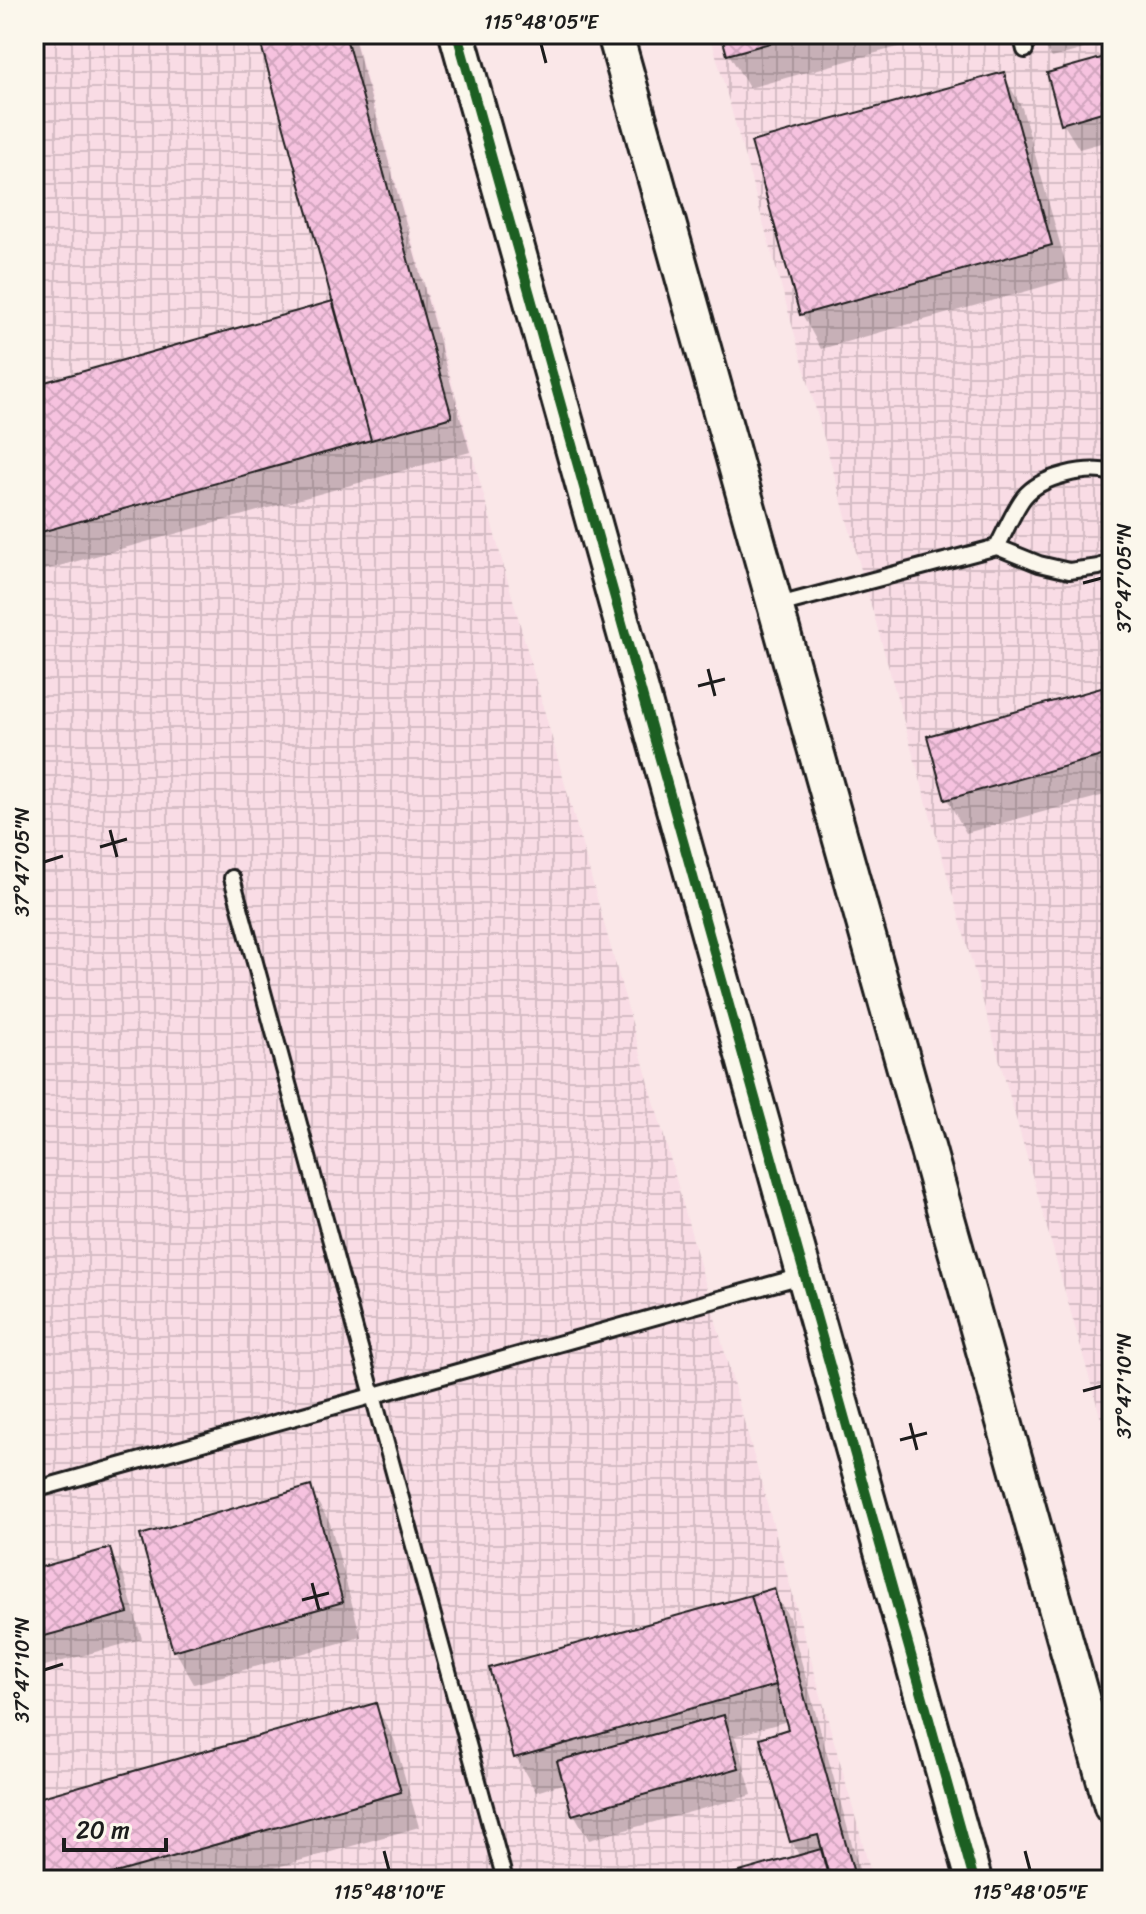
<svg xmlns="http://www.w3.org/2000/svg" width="1146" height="1914" font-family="Sriracha,sans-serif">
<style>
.industrial{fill:url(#industrial-grid)}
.shadow{fill:#0003}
.building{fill:url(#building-cross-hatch);stroke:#1c1c1c;stroke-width:2}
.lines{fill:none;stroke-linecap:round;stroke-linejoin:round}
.service-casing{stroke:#1c1c1c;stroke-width:20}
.tertiary-casing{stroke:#1c1c1c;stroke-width:40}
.service{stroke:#fbf7ec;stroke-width:14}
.tertiary{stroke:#fbf7ec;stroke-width:34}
.cycleway-casing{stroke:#fbf7ec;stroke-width:15}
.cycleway{stroke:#1b5e20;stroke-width:10}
.ticks{fill:none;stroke:#1c1c1c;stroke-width:3}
.neatline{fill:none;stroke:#1c1c1c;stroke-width:3}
.ticks-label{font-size:20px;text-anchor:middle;fill:#1c1c1c}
</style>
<defs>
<pattern id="industrial-grid" width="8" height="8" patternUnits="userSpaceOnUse" patternTransform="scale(2)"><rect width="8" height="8" fill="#f9dce5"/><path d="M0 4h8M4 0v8" fill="none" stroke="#d5bcc4"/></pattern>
<pattern id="building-cross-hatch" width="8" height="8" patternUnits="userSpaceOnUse" patternTransform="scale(2)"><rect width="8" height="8" fill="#f6c2df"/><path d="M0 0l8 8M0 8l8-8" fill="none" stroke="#d2a6bf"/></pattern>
</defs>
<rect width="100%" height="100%" fill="#fae7e8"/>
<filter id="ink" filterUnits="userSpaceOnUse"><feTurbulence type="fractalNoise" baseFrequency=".0125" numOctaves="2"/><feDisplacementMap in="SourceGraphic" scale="16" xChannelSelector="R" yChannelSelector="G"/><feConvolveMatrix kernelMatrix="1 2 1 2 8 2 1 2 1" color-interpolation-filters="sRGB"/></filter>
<g filter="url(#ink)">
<path class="industrial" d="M34,34H354L873,1880H34Z
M710,34H1112V1458L935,832Z"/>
<path class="shadow" d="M260,34H353L470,452L34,573V387L335,303Z
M723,34H945L749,88L729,54Z
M1038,34H1112V41L1052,58Z
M1112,57V140L1079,149L1063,123Z
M1003,74L1022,108L1070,279L821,349L802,314Z
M1112,687V793L966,833L947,799Z
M310,1489L330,1523L361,1637L194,1684L175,1650Z
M109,1550L124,1577L142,1639L34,1669V1571Z
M773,1591L789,1617L862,1880H718L800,1857L792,1842L763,1739L791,1731L788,1721L734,1736L738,1744L752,1795L589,1840L574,1814L565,1783L536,1792L516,1757Z
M375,1705L394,1739L419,1827L232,1880H34V1801Z"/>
<path class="building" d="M258,34H345L452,417L371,440Z
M721,34H802L727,55Z
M1112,55V109L1061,124L1047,73Z
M1004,72L1052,245L800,315L751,142Z
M333,301L371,440L34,534V385Z
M1112,685V753L945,800L927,736Z
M311,1486L343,1602L173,1651L140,1535Z
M110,1548L128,1613L34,1639V1569Z
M774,1588L856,1880H830L818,1835L790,1842L760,1738L788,1729L751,1595Z
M751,1595L776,1685L514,1758L489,1668Z
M376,1703L401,1792L91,1880H34V1799Z
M724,1715L739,1768L572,1815L557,1761Z
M821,1849L829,1880H711Z"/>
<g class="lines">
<g class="service-casing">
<path id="service" d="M1021,34L1025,50
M997,547C1005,532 1014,510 1024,497C1041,476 1087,466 1112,473
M775,606L997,547L1039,564L1069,571L1099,567L1112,561
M232,878L505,1880
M34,1490L805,1275"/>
</g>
<g class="tertiary-casing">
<path id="tertiary" d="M457,34L974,1880
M615,34L1112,1807"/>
</g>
<use href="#service" class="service"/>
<use href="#tertiary" class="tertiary"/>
<g class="cycleway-casing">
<path id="cycleway" d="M457,34L974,1880"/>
</g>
<use href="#cycleway" class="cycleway"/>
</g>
</g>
<path class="ticks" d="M541,44L546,63M1083,583L1102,578M708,669L715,696M698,686L725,679M110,830L117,857M100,847L127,839M44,862L63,856M1083,1391L1102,1386M910,1423L917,1450M900,1440L927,1433M312,1583L319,1610M302,1600L329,1593M44,1670L63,1664M384,1851L389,1870M1025,1851L1030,1870"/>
<rect width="1146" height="1914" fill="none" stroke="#fbf7ec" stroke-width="88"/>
<path d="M64 1838v12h102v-12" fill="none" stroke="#1c1c1c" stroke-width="4"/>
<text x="76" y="1838" font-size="24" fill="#1c1c1c" stroke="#fbf7ec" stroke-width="6" paint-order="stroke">20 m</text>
<rect x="44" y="44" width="1058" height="1826" class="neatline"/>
<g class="ticks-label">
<text x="541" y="29">115°48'05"E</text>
<text transform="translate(1124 578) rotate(-90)" y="7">37°47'05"N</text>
<text transform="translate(22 862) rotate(-90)" y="7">37°47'05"N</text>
<text transform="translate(1124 1386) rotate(-90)" y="7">37°47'10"N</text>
<text transform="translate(22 1670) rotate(-90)" y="7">37°47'10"N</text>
<text x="389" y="1899">115°48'10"E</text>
<text x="1030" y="1899">115°48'05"E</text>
</g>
</svg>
